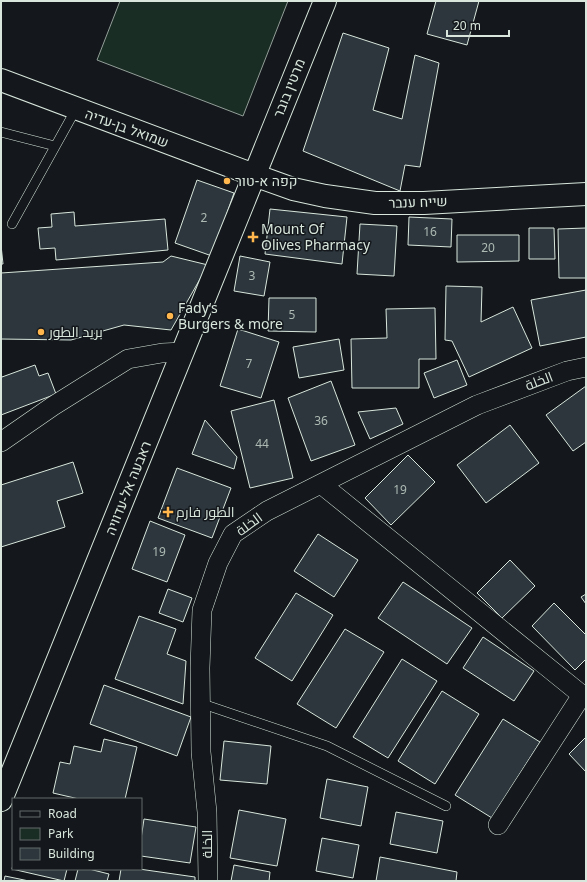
<svg xmlns="http://www.w3.org/2000/svg" width="587" height="882" font-family="'Noto Sans',Cairo,Heebo,sans-serif">
<style>
.green{fill:#1a2d24;stroke:#939e99}
.building{fill:#2c363c;stroke:#d8e6dc}
.lines{fill:none;stroke-linecap:round;stroke-linejoin:round}
.lane-casing{stroke:#d8e6dc;stroke-width:10}
.street-casing{stroke:#d8e6dc;stroke-width:20}
.secondary-casing{stroke:#d8e6dc;stroke-width:24}
.lane{stroke:#14181c;stroke-width:9}
.street{stroke:#14181c;stroke-width:19}
.secondary{stroke:#14181c;stroke-width:22}
.poi-dot{fill:#ffb74d;stroke:#14181c;stroke-width:1.5}
.labels{text-anchor:middle;stroke-width:3;stroke-linejoin:round;paint-order:stroke}
.number-label{font-size:12px;fill:#adbab4}
.street-label{font-size:14px;fill:#d8e6dc;stroke:#14181c}
.poi-label{font-size:14px;fill:#d8e6dc;stroke:#14181c;text-anchor:start}
</style>
<rect width="100%" height="100%" fill="#14181c"/>
<path class="green" d="M120,1H288L243,116L97,60Z"/>
<path class="building" d="M436,1H479L467,45L427,34Z
M343,33L389,48L373,110L402,119L415,55L439,63L420,167L405,165L400,191L303,151Z
M197,180L234,193L212,256L175,243Z
M270,209L347,217L342,264L265,254Z
M74,212L75,226L165,219L168,250L56,260L55,248L40,249L38,228L52,227L51,214Z
M409,217L452,219L451,247L408,245Z
M360,224L397,226L394,276L357,274Z
M529,228H554L555,259H529Z
M586,228V278H559L558,229Z
M457,235H519V261L457,262Z
M1,245L3,264H1Z
M171,256L208,265L171,330L124,325L71,340L1,339V273L163,262Z
M240,256L270,262L264,296L234,291Z
M446,286L482,287L481,322L513,307L532,348L469,377L452,341L445,340Z
M586,290V337L540,346L531,300Z
M269,298H316V332L268,331Z
M435,308L436,359H419V388H352L351,339L387,338L386,309Z
M238,329L279,342L261,398L220,386Z
M339,339L344,370L299,378L293,347Z
M457,360L467,385L434,398L424,373Z
M35,365L39,376L48,373L56,394L1,415V375L2,377Z
M331,381L355,445L311,461L288,398Z
M586,386V442L573,451L546,415Z
M274,400L293,478L250,488L231,411Z
M396,408L403,424L370,439L358,412Z
M205,420L237,457L234,469L192,454Z
M510,425L539,463L486,503L457,465Z
M408,455L435,482L391,525L365,498Z
M73,462L83,493L57,501L65,527L1,547V485Z
M177,468L231,488L212,538L158,518Z
M150,521L185,535L167,582L132,569Z
M318,534L358,560L334,597L294,571Z
M510,560L535,586L502,618L477,593Z
M403,582L472,628L447,664L378,618Z
M168,589L192,598L183,622L159,613Z
M296,593L333,615L292,681L255,658Z
M586,594V604L581,597Z
M554,603L586,635V659L575,670L532,626Z
M139,616L176,629L167,654L186,661L183,704L115,679Z
M345,629L384,652L336,728L297,704Z
M483,637L534,671L514,701L463,668Z
M402,659L437,681L388,758L353,737Z
M104,685L191,717L177,756L90,724Z
M442,691L479,714L435,784L398,761Z
M503,719L540,742L492,818L455,795Z
M586,737V772L569,754Z
M104,739L137,747L125,799H79L53,793L60,762L70,764L74,746L101,752Z
M224,741L271,746L267,784L220,780Z
M327,779L368,787L361,826L320,818Z
M239,810L286,819L277,866L230,858Z
M396,812L443,821L437,853L390,844Z
M144,819L196,827L190,863L141,856V839Z
M322,838L359,845L353,878L316,871Z
M380,857L457,872L456,881H376Z
M13,864V869H67L64,881L12,869Z
M234,865L270,872L269,881H231Z
M78,869H89L109,874L107,881H75Z
M121,869H139L195,877V881H119Z
M5,876L29,881H4Z"/>
<g class="lines">
<g class="lane-casing">
<path id="lane" d="M1,132L55,146
M12,224L76,109
M200,703L327,746L446,806"/>
</g>
<g class="street-casing">
<path id="street" d="M1,442L53,406L128,359L162,353L184,352
M321,484L582,695L498,825
M208,881L207,812L201,752L200,668L202,610L218,563L233,534L267,511L477,405L567,371L586,367"/>
</g>
<g class="secondary-casing">
<path id="secondary" d="M1,80L254,175L293,189L325,196L375,203H424L586,194
M1,800L325,1"/>
</g>
<use href="#lane" class="lane"/>
<use href="#street" class="street"/>
<use href="#secondary" class="secondary"/>
</g>
<g class="poi-dot">
<circle cx="227" cy="181" r="4"/>
<path d="M251 231h4v4h4v4h-4v4h-4v-4h-4v-4h4z"/>
<circle cx="170" cy="316" r="4"/>
<circle cx="41" cy="332" r="4"/>
<path d="M166 506h4v4h4v4h-4v4h-4v-4h-4v-4h4z"/>
</g>
<g class="labels">
<g class="number-label">
<text x="204" y="222">2</text>
<text x="430" y="236">16</text>
<text x="488" y="252">20</text>
<text x="252" y="280">3</text>
<text x="292" y="319">5</text>
<text x="249" y="368">7</text>
<text x="321" y="425">36</text>
<text x="262" y="448">44</text>
<text x="400" y="494">19</text>
<text x="159" y="556">19</text>
</g>
<g class="street-label">
<text transform="translate(289 88) rotate(-68)" y="5">מרטין בובר</text>
<text transform="translate(127 128) rotate(20)" y="5">שמואל בן-עדיה</text>
<text transform="translate(418 202) rotate(-2)" y="5">שייח ענבר</text>
<text transform="translate(539 381) rotate(-21)" y="5">الخلة</text>
<text transform="translate(128 488) rotate(-68)" y="5">ראבעה אל-עדוויה</text>
<text transform="translate(249 524) rotate(-36)" y="5">الخلة</text>
<text transform="translate(207 844) rotate(-90)" y="5">الخلة</text>
</g>
<g class="poi-label">
<text x="235" y="186">קפה א-טור</text>
<text x="261" y="234">Mount Of<tspan x="261" dy="16">Olives Pharmacy</tspan></text>
<text x="178" y="313">Fady‘s<tspan x="178" dy="16">Burgers &amp; more</tspan></text>
<text x="49" y="337">بريد الطور</text>
<text x="176" y="517">الطور فارم</text>
</g>
</g>
<rect width="587" height="882" fill="none" stroke="#d8e6dc" stroke-width="4"/>
<rect x="12" y="798" width="130" height="72" fill="#14181c" stroke="#626a69"/>
<rect x="20" y="811" width="20" height="6" fill="#14181c" stroke="#626a69"/>
<text x="48" y="818" font-size="12" fill="#d8e6dc">Road</text>
<rect x="20" y="828" width="20" height="12" fill="#1a2d24" stroke="#626a69"/>
<text x="48" y="838" font-size="12" fill="#d8e6dc">Park</text>
<rect x="20" y="848" width="20" height="12" fill="#2c363c" stroke="#626a69"/>
<text x="48" y="858" font-size="12" fill="#d8e6dc">Building</text>
<path d="M447 30v6h62v-6" fill="none" stroke="#d8e6dc" stroke-width="2"/>
<text x="453" y="30" font-size="12" fill="#d8e6dc" stroke="#14181c" stroke-width="3" paint-order="stroke">20 m</text>
</svg>
